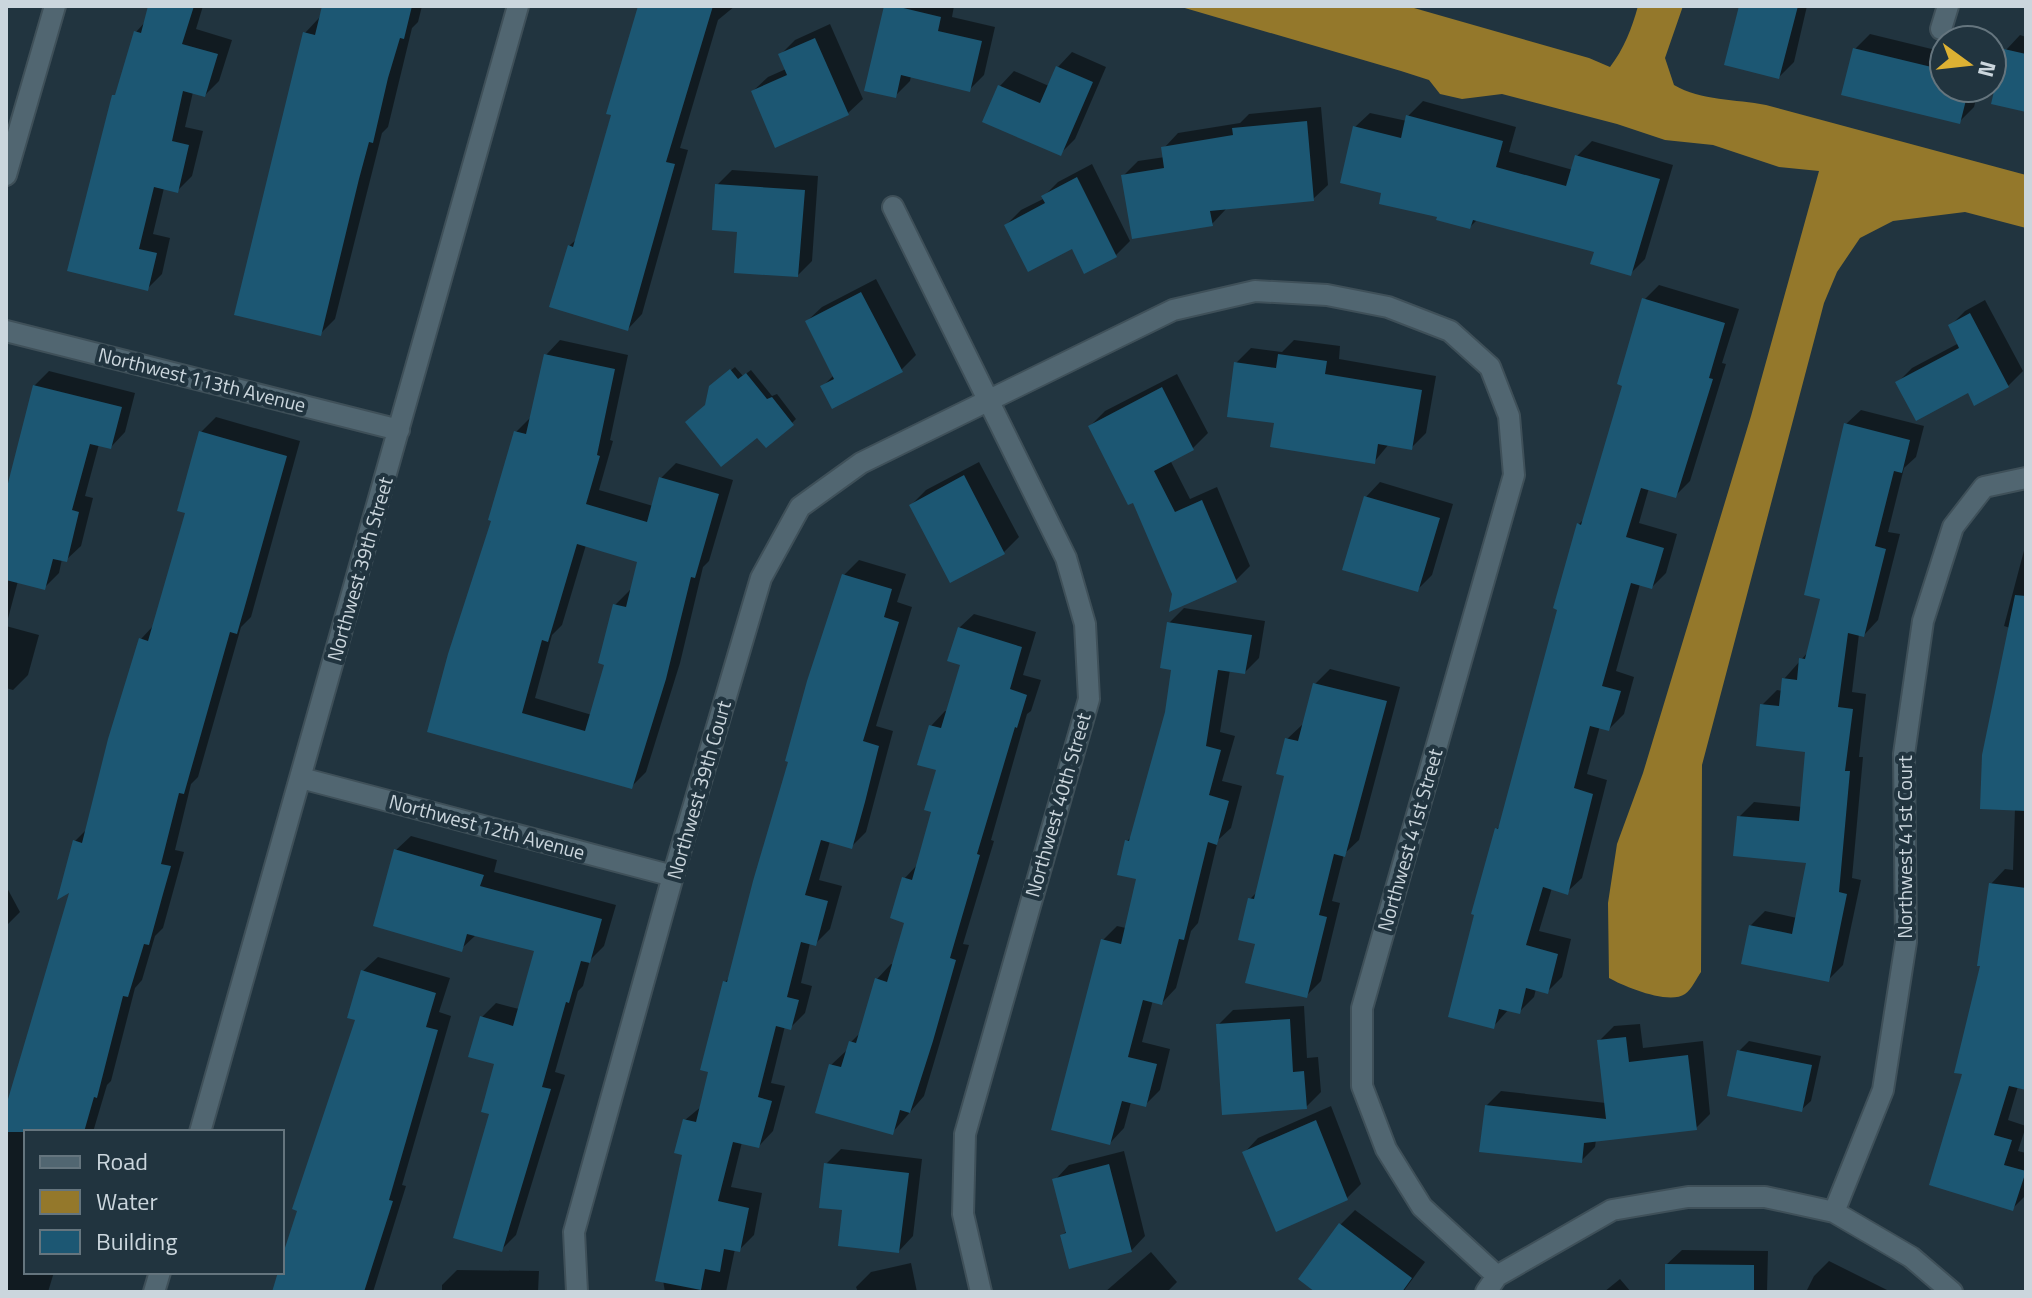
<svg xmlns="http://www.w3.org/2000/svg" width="2032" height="1298" font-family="'Titillium Web',sans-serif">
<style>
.water{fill:#94782b}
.shadow{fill:#0007;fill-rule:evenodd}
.building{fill:#1c5773;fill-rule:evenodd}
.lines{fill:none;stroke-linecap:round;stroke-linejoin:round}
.minor-casing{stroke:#3f5059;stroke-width:24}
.minor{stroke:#516671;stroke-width:20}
.labels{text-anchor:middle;stroke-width:8;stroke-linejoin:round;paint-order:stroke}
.street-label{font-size:20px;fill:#cbd6dd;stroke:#21343f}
</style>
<rect width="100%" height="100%" fill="#21343f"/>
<path class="water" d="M1178,6H1407L1589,58L1610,67C1624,49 1632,28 1638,6H1683L1665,58L1674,85C1701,101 1736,99 1766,105L2026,175V228L1965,212L1893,221L1860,238L1837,272L1824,303L1702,765L1701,972C1696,979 1692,989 1685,994C1669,1005 1625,987 1609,978L1608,903L1617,844L1643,773L1751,416L1819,171L1779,167L1713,145L1665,140L1617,124L1502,94L1462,99L1440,94L1429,80L1401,71Z"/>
<path class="shadow" d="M151,6H203L196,29L232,40L219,81L205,95L193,92L185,127L203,131L192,176L177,191L164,188L153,234L170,238L162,274L147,289L69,270L136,32L146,21Z
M324,6H422L418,22L412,28L388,127L382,133L335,319L320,334L305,33L319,18Z
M641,6H735L718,20L680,148L688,150L642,314L628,329L569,246L578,238Z
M886,6H954L952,17L995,27L984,75L969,90L911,76L910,81L895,96Z
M1741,6H1807L1794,62L1779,77Z
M830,24L863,99L848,113L753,91L768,77L786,69L780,55L795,40Z
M1870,34L1944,52V88H1979L1974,107L1959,122L1855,49Z
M2020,35L2026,37V110L2006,50Z
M1072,52L1106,67L1075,139L1060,154L1000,86L1014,71L1049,86L1058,67Z
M1423,101L1516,127L1509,152L1573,170L1577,156L1592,141L1673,165L1645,259L1630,274L1596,251L1478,219L1470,227L1384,192L1355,127L1370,113L1407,121L1408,116Z
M1321,107L1328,185L1313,199L1226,209L1212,224L1123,176L1138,161L1165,157L1164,148L1178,133L1240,123L1249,114Z
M1092,164L1130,241L1116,255L1072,247L1006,225L1021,210L1045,198L1044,196L1058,182Z
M732,170L818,176L812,261L798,275L717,185Z
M876,279L916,355L901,370L822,387L834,375L807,321L822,307Z
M1659,285L1739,309L1722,363L1726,364L1690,481L1675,496L1649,488L1639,523L1677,534L1666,573L1652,587L1640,584L1616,671L1634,677L1624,714L1609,729L1600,726L1587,774L1607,780L1582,878L1567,892L1552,888L1539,931L1571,939L1562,977L1547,992L1536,989L1534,997L1519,1012L1509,1009L1493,1027L1497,829L1501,824L1560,608L1579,524L1585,518L1625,384L1644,300Z
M1985,300L2023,371L2008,386L1969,391L1898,382L1912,368L1959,343L1950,326L1965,311Z
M560,340L628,355L610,440L613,441L599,490L653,506L661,478L676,463L733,480L709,561L703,567L680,663L646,772L631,787L429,730L494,520L516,432L532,416L546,355ZM586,545L640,560L632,591L630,590L615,605L606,663L592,715L535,698L552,635L562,625Z
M1294,340L1340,346L1339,359L1436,376L1426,433L1411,448L1389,444L1374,462L1276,421L1236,363L1251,348L1282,352Z
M735,367L743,376L751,370L772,396L777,394L796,419L792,423L758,435L707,405L716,382Z
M49,371L135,393L125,432L111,447L99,444L85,496L93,498L81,546L66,560L62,559L59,573L44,588L18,581L6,626L39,635L28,675L13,690L6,688V485L11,480L34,386Z
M1177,374L1208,433L1193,448L1170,460L1190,499L1217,487L1250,566L1236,580L1174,593L1134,500L1090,426L1105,411Z
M1861,410L1924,426L1916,457L1904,468L1888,532L1900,534L1878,620L1864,635L1859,634L1852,692L1866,694L1859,757H1863L1852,878L1861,880L1843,965L1828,980L1750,926L1765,911L1797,918L1809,861L1739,817L1754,802L1803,807L1807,750L1762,705L1777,690L1783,691L1784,679L1808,652L1822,598L1846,424Z
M216,417L300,441L251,617L241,627L198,777L191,784L175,850L184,852L163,928L155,936L142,980L135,988L111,1081L107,1085L93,1132H26V1272H54L48,1292H6V1113L73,889L75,841L88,828L141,639L154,625L188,512L201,432Z
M979,462L1019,537L1004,552L951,580L911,505L926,490Z
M1380,482L1453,504L1432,575L1417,590L1366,497Z
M2026,543V1087L2018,1086L2008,1120L2026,1126L2018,1151L2026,1153V1195L2013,1208L1965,1073L1982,965L1991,884L2005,869L2013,870L2015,808L2010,628L2004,626Z
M859,560L906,574L897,602L912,607L876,726L893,731L866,832L851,847L830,841L819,880L842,886L830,929L815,944L810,943L801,983L812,986L805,1013L790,1028L785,1026L771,1083L785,1086L773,1131L759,1146L742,1142L731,1187L762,1193L754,1235L739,1250L735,1249L726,1292H665L663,1280L684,1153L685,1120L702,1106L725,982L731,976L844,575Z
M1184,608L1265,621L1259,658L1245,672L1230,670L1220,732L1235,736L1222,781L1242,786L1231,828L1218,840L1198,923L1191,931L1176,988L1162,1003L1153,1000L1142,1042L1170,1049L1160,1090L1145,1105L1131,1102L1124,1128L1110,1143L1103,940L1117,926L1126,928L1138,877L1127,841L1133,835L1167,712L1174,668L1169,623Z
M974,614L1036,632L1023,675L1041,680L1031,711L1027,714L991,840L994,841L963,944L969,945L924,1096L892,1133L831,1065L846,1051H848L851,1042L862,1031L877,979L891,964L894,965L907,921L904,879L918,864L934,811L938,769L931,726L945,711L948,712L963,664L959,628Z
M1330,669L1400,687L1359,840L1344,854L1332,901L1340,903L1321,981L1306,996L1257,943L1250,899L1257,892L1286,774L1287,739L1302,725H1304L1315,684Z
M411,836L497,860L494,872L616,905L604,946L590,960L583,986L578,991L555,1072L565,1075L516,1235L501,1250L491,1112L496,1063L482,1017L496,1003L519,1009L536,950L477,934L461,949L396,850Z
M6,886L20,912L6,926Z
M378,957L450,978L439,1012L451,1016L402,1185L406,1186L373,1292H275L357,1018L363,971Z
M1304,1006L1307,1058L1318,1057L1321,1092L1306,1107L1218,1025L1233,1010Z
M1640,1024L1643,1048L1703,1041L1710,1114L1696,1128L1596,1140L1595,1147L1581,1161L1486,1106L1501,1091L1606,1103L1599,1041L1614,1026Z
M1749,1041L1821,1056L1811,1101L1801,1110L1739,1051Z
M1331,1106L1361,1184L1346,1199L1244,1153L1258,1138Z
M841,1149L922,1159L913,1236L899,1251L844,1208L826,1164Z
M1124,1151L1145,1236L1131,1251L1062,1235L1068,1230L1055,1180L1069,1165Z
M1355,1210L1425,1262L1403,1292H1319L1340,1225Z
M1682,1250L1768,1251L1767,1292H1667V1264Z
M1151,1252L1177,1282L1167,1292H1105Z
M1829,1261L1891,1292H1806L1814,1276Z
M911,1263L917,1292H858L856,1287L871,1272Z
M457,1270L539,1271L538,1292H442V1285Z
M1620,1279L1631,1292H1604Z"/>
<path class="building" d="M148,6H194L182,44L218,54L205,97L183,91L172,141L189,145L178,193L154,187L139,249L157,253L148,291L67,271L112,95H115L134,31L141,33Z
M322,6H412L404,39L400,38L388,78L373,143L369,142L359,179L321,336L234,315L303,32L315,35Z
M638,6H713L666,162L675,164L628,331L549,307L568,245L573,247L611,115L606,114Z
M884,6H895L941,17L938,31L982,41L970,92L901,75L896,98L864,91Z
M1739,6H1798L1779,79L1724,65Z
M815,38L849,115L775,148L751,91L787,75L778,54Z
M1853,48L1944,70V88H1969L1960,124L1841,95Z
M2004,49L2026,54V112L1991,104Z
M1056,66L1093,82L1061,156L982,122L998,85L1040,103Z
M1406,115L1503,141L1496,167L1566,186L1575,155L1660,179L1631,276L1590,264L1594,252L1473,220L1470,229L1436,220L1437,217L1379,204L1381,193L1340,183L1353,126L1401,138Z
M1307,121L1314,201L1210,211L1213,226L1132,239L1121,175L1164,168L1161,147L1233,135L1232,128Z
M1077,177L1117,257L1084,274L1072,249L1028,272L1004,225L1045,203L1041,196Z
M715,184L805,190L798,277L734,273L737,232L712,230Z
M861,292L903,372L832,409L820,386L834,379L805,321Z
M1642,298L1725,323L1709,378L1713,379L1676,498L1641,488L1626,537L1664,548L1652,589L1631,583L1602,686L1621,691L1609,731L1590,726L1574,788L1593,794L1568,895L1543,887L1526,945L1558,954L1548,994L1526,988L1520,1014L1499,1009L1494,1029L1448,1017L1474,915L1471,914L1495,828L1498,829L1557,610L1553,608L1577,523L1581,525L1622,386L1617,384Z
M1970,313L2009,387L1974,406L1968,393L1916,421L1895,382L1959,348L1948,325Z
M544,354L615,369L597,455L600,456L586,504L647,522L659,477L719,494L695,578L691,577L666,679L632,789L427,732L448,654L491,521L488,520L514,431L526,434ZM577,544L637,562L626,607L613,604L598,663L604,665L585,731L522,713L542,640L548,642Z
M1278,354L1327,361L1325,374L1422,390L1412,450L1378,444L1375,464L1270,447L1274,423L1227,417L1234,362L1276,368Z
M730,369L738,379L746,373L767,399L772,397L794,425L766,448L757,438L721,467L685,422L705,405L709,386Z
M33,385L122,407L111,449L90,444L72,510L79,512L67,562L53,559L45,590L6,580V491Z
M1162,387L1194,450L1154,471L1175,512L1202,500L1237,582L1169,612L1172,594L1133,503L1128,505L1088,426Z
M1844,423L1910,440L1902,473L1894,471L1875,546L1886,549L1864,637L1848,633L1838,707L1853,709L1845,771H1850L1839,892L1847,894L1829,982L1741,964L1749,925L1792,934L1806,863L1733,856L1737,816L1799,821L1805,752L1756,746L1760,704L1779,706L1782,678L1797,680L1799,658L1805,659L1820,599L1804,595Z
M199,431L287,456L252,581L237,634L230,632L184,794L179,793L161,864L171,866L163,894L149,945L144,944L128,997L123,996L97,1098L94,1097L84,1132H6V1106L69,893L57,900L73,840L82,843L108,739L139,638L148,641L185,513L177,511Z
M964,475L1005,554L950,583L909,505Z
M1364,496L1440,518L1418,592L1342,570Z
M842,574L892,589L884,617L899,622L863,741L879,746L865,802L852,849L821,840L805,895L828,901L816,946L801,942L787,997L799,1000L791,1030L776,1026L758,1097L772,1101L759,1148L733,1142L718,1201L749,1208L740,1252L724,1249L720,1272L705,1269L701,1290L655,1281L682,1155L674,1153L683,1119L696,1122L708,1072L700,1070L723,981L727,982L753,881L788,762L785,761L807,681Z
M2015,595L2026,596V811L1980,809L1982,755Z
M1167,622L1252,635L1245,674L1218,670L1206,746L1221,750L1209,795L1229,801L1217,845L1208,842L1184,940L1179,939L1162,1005L1143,1000L1128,1057L1157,1064L1146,1107L1122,1101L1110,1145L1051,1130L1101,939L1121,944L1136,879L1117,875L1125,840L1129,841L1165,712L1171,670L1160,668Z
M958,627L1022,647L1010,689L1027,695L1017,728L1015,727L977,854L980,855L950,958L956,960L933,1041L910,1113L900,1110L893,1135L815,1113L829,1064L841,1067L849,1041L856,1043L875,978L887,982L904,923L890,918L902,877L912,880L931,812L924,810L936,770L917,765L929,725L941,728L960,665L947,661Z
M1313,683L1387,701L1345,857L1334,854L1319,915L1327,917L1307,998L1245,983L1255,944L1238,940L1248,898L1254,899L1284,776L1276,774L1285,738L1298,741Z
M394,849L484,875L480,886L602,919L590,963L581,961L569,1003L566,1002L542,1087L551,1089L502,1252L453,1238L489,1114L481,1112L494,1064L468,1057L480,1016L513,1026L534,951L467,934L462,952L373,926Z
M1989,883L2026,888V1090L2009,1086L1994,1135L2012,1140L2004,1165L2026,1171L2013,1211L1929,1185L1962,1074L1954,1073L1980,966H1977Z
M361,970L436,993L426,1027L438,1030L389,1200L393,1201L364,1292H272L278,1272H282V1257L297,1211L292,1209L355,1020L347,1018Z
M1290,1019L1293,1072L1304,1071L1307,1109L1222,1115L1216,1024Z
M1626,1037L1629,1062L1688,1055L1697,1130L1584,1143L1582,1163L1479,1152L1485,1105L1606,1119L1597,1040Z
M1737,1050L1812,1065L1802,1112L1727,1096Z
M1316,1120L1348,1200L1276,1232L1242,1152Z
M824,1163L909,1173L899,1253L838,1246L842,1210L819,1208Z
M1109,1164L1132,1252L1069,1269L1060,1235L1066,1233L1052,1179Z
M1339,1223L1412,1278L1402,1292H1315L1298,1279Z
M1665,1264L1754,1265V1292H1665Z"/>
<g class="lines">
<g class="minor-casing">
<path id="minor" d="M1941,29L1948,6
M6,175L55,6
M893,207L1066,558L1085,624L1089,699L965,1134L963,1214L981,1292
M6,331L399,430
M301,778L673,876
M200,1132L518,6
M1834,1212L1883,1090L1906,942L1904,754L1923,621L1953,527L1984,487L2026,478
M154,1292L160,1272
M577,1292L574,1232L673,876L761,578L800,507L861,463L1173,310L1255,291L1327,295L1388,307L1450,331L1490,367L1509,416L1514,475L1362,1008V1086L1386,1149L1422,1207L1497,1276
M1486,1292L1497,1276L1612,1210L1688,1197H1765L1834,1212L1911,1257L1952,1292"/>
</g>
<use href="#minor" class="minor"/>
</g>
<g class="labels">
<g class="street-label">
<text transform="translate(202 380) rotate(14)" y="7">Northwest 113th Avenue</text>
<text transform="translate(360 569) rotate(-74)" y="7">Northwest 39th Street</text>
<text transform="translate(699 790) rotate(-74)" y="7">Northwest 39th Court</text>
<text transform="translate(1058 805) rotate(-74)" y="7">Northwest 40th Street</text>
<text transform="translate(487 827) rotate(15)" y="7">Northwest 12th Avenue</text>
<text transform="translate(1410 840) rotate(-74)" y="7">Northwest 41st Street</text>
<text transform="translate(1905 847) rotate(-90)" y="7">Northwest 41st Court</text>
</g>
</g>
<rect width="2032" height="1298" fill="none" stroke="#cbd6dd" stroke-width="16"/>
<rect x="24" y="1130" width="260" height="144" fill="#21343f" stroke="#65757e" stroke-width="2"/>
<rect x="40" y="1156" width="40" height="12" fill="#516671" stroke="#65757e" stroke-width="2"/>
<text x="96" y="1170" font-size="24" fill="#cbd6dd">Road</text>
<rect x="40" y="1190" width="40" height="24" fill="#94782b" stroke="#65757e" stroke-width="2"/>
<text x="96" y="1210" font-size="24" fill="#cbd6dd">Water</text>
<rect x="40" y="1230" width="40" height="24" fill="#1c5773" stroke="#65757e" stroke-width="2"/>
<text x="96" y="1250" font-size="24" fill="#cbd6dd">Building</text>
<g transform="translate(1968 64) rotate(105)"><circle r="38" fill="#21343f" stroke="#65757e" stroke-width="2"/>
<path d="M0-6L14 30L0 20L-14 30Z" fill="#ddb133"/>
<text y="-12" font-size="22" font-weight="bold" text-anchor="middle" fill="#cbd6dd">N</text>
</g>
</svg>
